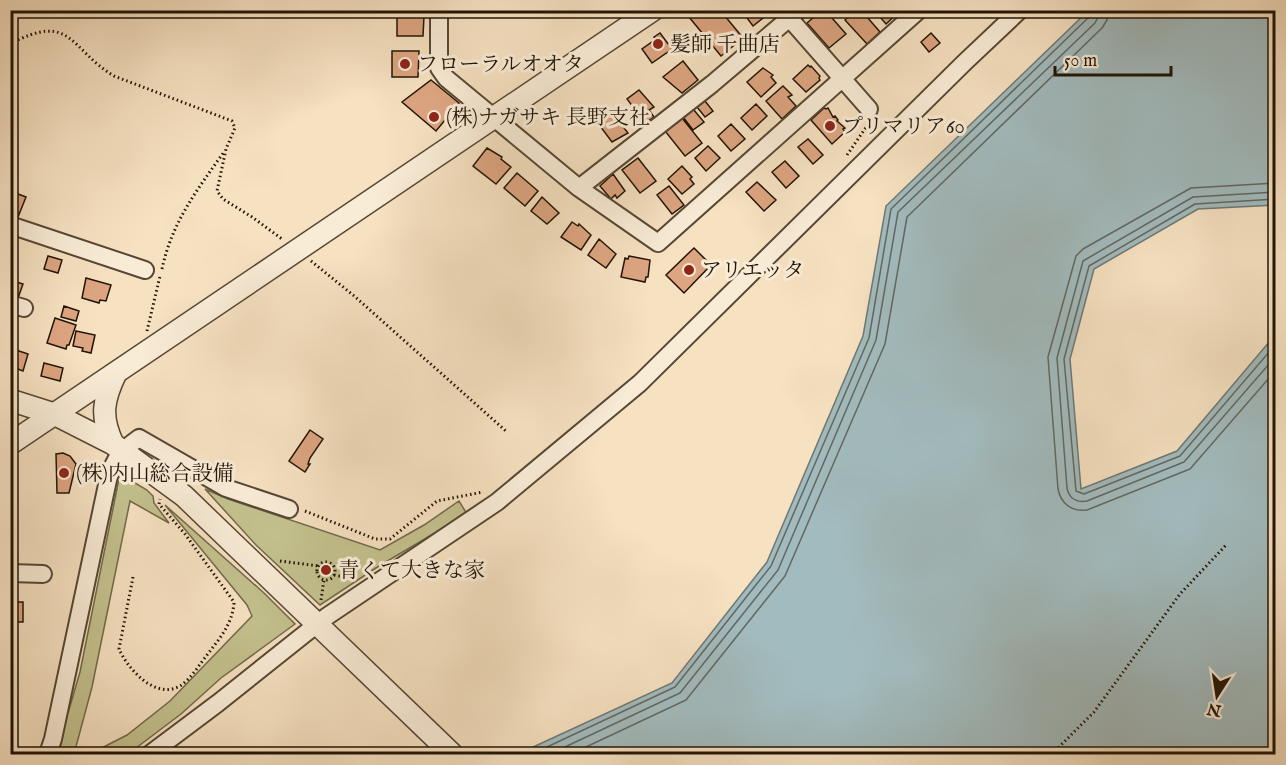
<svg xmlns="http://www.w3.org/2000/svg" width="1286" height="765" font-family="'IM FELL English','Noto Serif JP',serif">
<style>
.green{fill:#c3c18e;stroke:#726a4a;stroke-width:1.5}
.water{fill:#a2bbbe;stroke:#6e7874;stroke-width:1.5}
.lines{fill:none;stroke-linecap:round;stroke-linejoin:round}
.shore{stroke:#626862;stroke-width:1.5}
.building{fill:#dda581;stroke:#211405;stroke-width:1.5}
.minor-casing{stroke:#564734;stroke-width:20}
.tertiary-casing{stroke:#564734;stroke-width:24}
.path{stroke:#211405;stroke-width:3;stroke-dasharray:1.5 3;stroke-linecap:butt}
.minor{stroke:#f9ecd7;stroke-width:16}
.tertiary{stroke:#f9ecd7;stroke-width:21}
.poi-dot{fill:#8f2418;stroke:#f9ecd7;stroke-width:2}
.labels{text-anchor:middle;stroke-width:6;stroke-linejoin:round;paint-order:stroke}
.poi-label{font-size:21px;fill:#211405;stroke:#f9ecd7;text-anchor:start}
</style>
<rect width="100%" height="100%" fill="#f6e1c1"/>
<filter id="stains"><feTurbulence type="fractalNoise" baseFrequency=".00333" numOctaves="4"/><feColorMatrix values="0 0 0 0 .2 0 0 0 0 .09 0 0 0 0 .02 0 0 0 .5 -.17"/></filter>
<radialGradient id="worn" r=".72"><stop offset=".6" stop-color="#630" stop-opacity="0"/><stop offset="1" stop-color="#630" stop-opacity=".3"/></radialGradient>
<path class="green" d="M120,474L147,490L153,496L154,503L169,523L130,501L92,687L74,754H56L80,672Z
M205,489L228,499L380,550L424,525L459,501L467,514L379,566L320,605L256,545Z
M165,505L264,593L295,624L221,678L181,714L128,754H90L127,735L170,701L252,616L247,605Z"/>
<path class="water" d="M1088,11H1275V205L1198,209L1094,269L1070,359L1081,489L1177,451L1275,335V754H518L672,683L767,562L863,336L886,206Z"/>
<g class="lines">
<path class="shore" d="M1276,183L1191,188L1083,249L1076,256L1048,357L1058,489C1061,504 1072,512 1087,510L1190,469L1276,370
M1276,192L1193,197L1083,261L1057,358L1067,488C1069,498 1076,503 1087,501L1184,462L1276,356
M1276,199L1195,204L1089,266L1064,359L1076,491L1084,494L1180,456L1276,344
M532,754L675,687L771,566L869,338L891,209L1089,17L1092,10
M550,754L680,693L778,570L876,340L898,212L1095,23L1098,17L1099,10
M571,754L686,700L785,576L885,344L907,217L1102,28L1107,20L1108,10"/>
</g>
<path class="building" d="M697,10H720L743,38L721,56L689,17Z
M741,10H765L768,14L753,26Z
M822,10H825L846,34L829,48L807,23Z
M856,10H861L880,32L867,44L845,20Z
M874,10H901L886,24Z
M397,16H424L423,36H397Z
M660,33L672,49L652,63L642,49L656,39L654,37Z
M931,33L940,43L929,52L921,42Z
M392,51H419L418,77H392Z
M683,61L698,80L682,93L663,77Z
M808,65L810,67L811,66L820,76L819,78L820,80L806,92L793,79Z
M763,68L773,75L771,77L776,83L761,97L747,82Z
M431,80L459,103L436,131L402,102Z
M783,86L792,95L788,97L796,106L782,119L766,101Z
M639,90L654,107L649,110L654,117L645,123L627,99Z
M705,101L713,111L705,117L697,107Z
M756,104L767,116L752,130L741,118Z
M824,108L826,109L828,108L833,117L835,116L838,120L837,121L845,128L843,129L845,132L832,144L811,120Z
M693,109L704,122L693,130L683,117Z
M611,111L615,116L617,114L624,123L621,124L628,133L612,142L597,122Z
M682,118L702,143L685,156L665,131Z
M731,124L745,139L731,151L718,136Z
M808,139L823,155L813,164L798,147Z
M708,146L720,158L706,171L695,158Z
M487,148L502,157L501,159L511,167L496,184L473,166Z
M638,158L656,181L640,193L622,170Z
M785,161L799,176L786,188L772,172Z
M682,166L692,177L690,179L694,184L682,194L668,179Z
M517,173L538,191L525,206L504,188Z
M613,174L625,191L617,198L615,195L611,199L600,186Z
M757,182L776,200L764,211L746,192Z
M669,186L684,205L672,214L657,195Z
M10,191L26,197L18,217L10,214Z
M542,197L559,213L547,224L531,211Z
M572,222L578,226L579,224L591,235L581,250L561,237Z
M599,239L616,254L606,268L588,255Z
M694,248L711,265L684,293L666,275Z
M48,256L62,260L58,273L44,269Z
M629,256L650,260L648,277H646L645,282L621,277L625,258L628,259Z
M86,278L111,285L106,301L100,300L99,303L82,298Z
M10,280L23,284L18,298L10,295Z
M64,306L79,311L76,321L61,317Z
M55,318L76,325L69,345H67L66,349L47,343Z
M76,331L95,335L91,353L82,351L83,348L73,346Z
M13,349L28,354L23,371L10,366Z
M44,363L63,368L60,381L41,376Z
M310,430L323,439L310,458L308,464H310L305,472L289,461Z
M63,453L70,456L76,464L69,493H57L56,454Z
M10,602H23V622H10Z"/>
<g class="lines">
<g class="minor-casing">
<path id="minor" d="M439,10V68L446,78L579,188L658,243L919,10
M783,11L869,109
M579,188L712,84L799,10
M10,225L145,270
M10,304L24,308
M10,573L43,574
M48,754L53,739L108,480C114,458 121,451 139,438L226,488L289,509
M150,754L218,703L326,617L497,502L640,383L965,62L1020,10"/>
</g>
<g class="tertiary-casing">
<path id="tertiary" d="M10,400L54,414L113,444L184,496L452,754
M10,444L653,10
M113,444C100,416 103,400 116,373"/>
</g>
<path class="path" d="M10,44C72,11 69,49 114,76L232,121L235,128L226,149L217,191L223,199L252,217L282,239
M847,155L869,123
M311,261L353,295L506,431
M162,269C172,222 197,190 224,152
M147,331L160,276
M305,511L375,539H390L437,501L483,492
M280,561L319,566
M317 571a9 9 0 1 1 18 0a9 9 0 1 1-18 0Z
M334,575L354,579
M133,577L119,649C128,669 155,700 180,686C191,679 199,665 207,655C220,638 233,623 234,602L185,534L159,504L160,499
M321,600L324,580
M1052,754L1094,712L1180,594L1227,544"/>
<use href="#minor" class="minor"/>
<use href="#tertiary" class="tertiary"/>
</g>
<g class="poi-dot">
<circle cx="658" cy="44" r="6"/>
<circle cx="405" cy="64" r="6"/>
<circle cx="434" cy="117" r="6"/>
<circle cx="830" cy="126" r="6"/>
<circle cx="689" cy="270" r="6"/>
<circle cx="64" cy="473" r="6"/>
<circle cx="326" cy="570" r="6"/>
</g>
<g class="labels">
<g class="poi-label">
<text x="670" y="51">髪師 千曲店</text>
<text x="417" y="71">フローラルオオタ</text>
<text x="446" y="124">(株)ナガサキ 長野支社</text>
<text x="842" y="133">プリマリア60</text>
<text x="701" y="277">アリエッタ</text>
<text x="76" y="480">(株)内山総合設備</text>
<text x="338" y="577">青くて大きな家</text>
</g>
</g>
<rect width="1286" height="765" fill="none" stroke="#f6e1c1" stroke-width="36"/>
<rect x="12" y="12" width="1262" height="741" fill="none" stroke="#211405" stroke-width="3"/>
<rect x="18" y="18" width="1250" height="729" fill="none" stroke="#211405" stroke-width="1.5"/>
<g transform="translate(1217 696) rotate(192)" stroke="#f9ecd7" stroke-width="4.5" paint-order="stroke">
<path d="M0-4.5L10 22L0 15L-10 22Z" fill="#211405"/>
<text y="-9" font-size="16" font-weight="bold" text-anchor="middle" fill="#211405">N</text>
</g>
<path d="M1055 66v9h116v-9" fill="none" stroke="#211405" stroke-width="3"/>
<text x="1064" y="66" font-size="18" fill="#211405" stroke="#f9ecd7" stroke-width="4.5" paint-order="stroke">50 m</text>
<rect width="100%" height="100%" filter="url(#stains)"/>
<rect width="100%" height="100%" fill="url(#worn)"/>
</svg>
